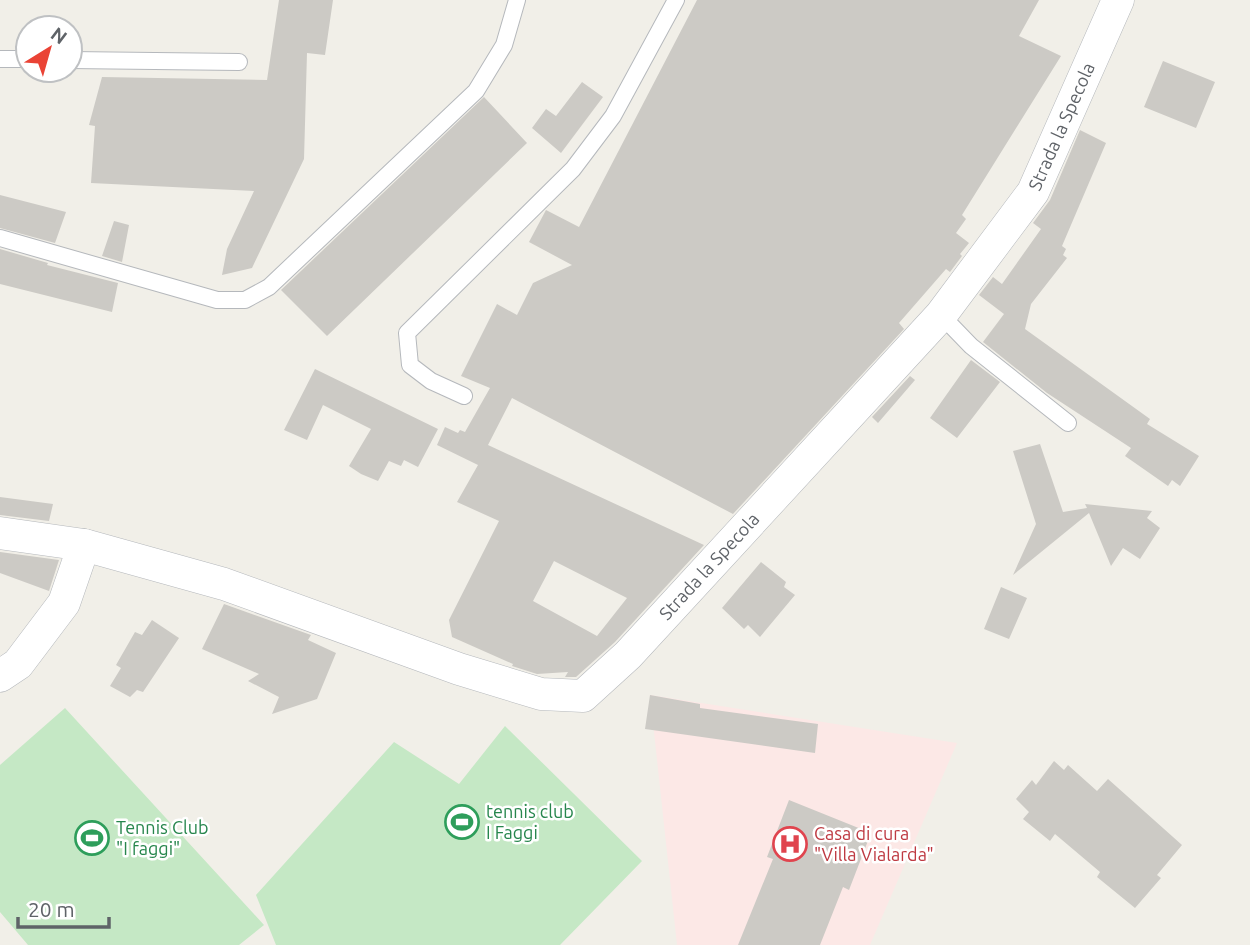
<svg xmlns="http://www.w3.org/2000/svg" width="1250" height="945" font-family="Ubuntu,sans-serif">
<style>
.medical{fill:#fce8e6}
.green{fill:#c5e8c5}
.building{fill:#cccac5;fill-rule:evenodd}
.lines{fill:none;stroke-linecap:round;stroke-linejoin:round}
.lane-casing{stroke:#b5b8bc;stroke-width:18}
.street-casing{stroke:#b5b8bc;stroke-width:33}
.lane{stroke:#fff;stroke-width:16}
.street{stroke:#fff;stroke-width:32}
.labels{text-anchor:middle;stroke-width:5;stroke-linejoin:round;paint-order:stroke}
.street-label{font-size:18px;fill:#5f6368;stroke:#fff}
.leisure-label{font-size:18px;fill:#27864d;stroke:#fff;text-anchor:start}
.health-label{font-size:18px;fill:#be3a42;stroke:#fff;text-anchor:start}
</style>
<rect width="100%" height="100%" fill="#f1efe8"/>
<path class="medical" d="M650,695L957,743L870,945H677Z"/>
<path class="green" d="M65,708L264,925L239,945H28L0,912V765Z
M505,726L642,861L560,945H276L256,895L394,742L459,784Z"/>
<path class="building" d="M279,0H333L325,55L307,53L304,159L252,268L222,275L227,249L254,191L91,183L95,126L89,125L102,77L267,80Z
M697,0H1039L1019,36L1061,56L962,215L966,219L956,233L969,243L960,254L962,256L950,272L946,269L899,323L904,329L733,514L512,398L488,445L704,545L615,642L576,677H565L568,672L537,674L512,666L513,664L452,637L449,620L499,521L457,502L478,465L437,445L445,427L458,433L460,430L465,432L490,388L461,376L497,304L517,315L533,283L572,265L529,242L546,210L579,227ZM554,561L627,598L597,636L533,601Z
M1163,61L1215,82L1196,128L1144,107Z
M582,82L603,97L561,153L532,128L546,109L556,116Z
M484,97L527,143L327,336L281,290Z
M1080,130L1106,143L1062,246L1066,249L1063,255L1067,258L1031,304L1025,329L1150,419L1147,424L1199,456L1180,486L1172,480L1168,486L1125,456L1131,448L1047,393L983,342L1004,314L979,295L993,277L1002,284L1041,229L1033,223L1050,200Z
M0,195L66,212L55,243L0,228Z
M114,221L129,225L122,262L102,256Z
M0,249L48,263L47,265L118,283L112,312L0,284Z
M971,360L1000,382L957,438L930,418Z
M315,369L438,429L418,467L404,460L401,466L389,461L378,481L361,474L349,466L371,429L323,405L307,440L284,430Z
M910,376L915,380L878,423L872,417Z
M1040,444L1063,512L1087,508L1085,504L1152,511L1147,518L1160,528L1140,559L1123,548L1111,566L1089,513L1013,575L1036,524L1013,451Z
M0,497L53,504L49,521L0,515Z
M0,552L59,560L49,591L0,573Z
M761,562L786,582L784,587L795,595L760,637L748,625L744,629L722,608Z
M1001,587L1027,598L1009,639L984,629Z
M224,604L311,635L308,640L336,653L317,699L272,714L279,697L248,681L259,674L202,649Z
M152,620L179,638L143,692L137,690L130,697L110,686L121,668L116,665L135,632L142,635Z
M650,695L700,704V708L818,724L815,753L645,729Z
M1054,761L1064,770L1068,765L1097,791L1108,779L1182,845L1157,875L1161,878L1135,908L1097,877L1100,872L1055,834L1050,841L1023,819L1029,812L1016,799L1032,780L1036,785Z
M789,800L871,833L849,890L843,887L820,945H738L773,859L767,857Z"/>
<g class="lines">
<g class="lane-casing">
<path id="lane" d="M0,59H28
M70,60L239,62
M0,238L217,300H245L269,287L476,91L504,45L517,0
M941,315L971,346L1068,423
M464,396L431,381L410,365L407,333L573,169L613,116L676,0"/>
</g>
<g class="street-casing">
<g id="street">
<path id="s1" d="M0,533L84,545L224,584L459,669L541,694L583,696L628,655L941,315L1033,192L1118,0"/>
<path d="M0,676L18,664L64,603L84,545"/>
</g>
</g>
<use href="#lane" class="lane"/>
<use href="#street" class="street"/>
</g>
<defs>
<g id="stadium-ring" transform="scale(1.75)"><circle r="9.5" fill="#fff" stroke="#2e9e5b" stroke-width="1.5"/><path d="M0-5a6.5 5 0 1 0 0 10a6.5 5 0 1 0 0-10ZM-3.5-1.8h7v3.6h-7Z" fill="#2e9e5b"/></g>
<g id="hospital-ring" transform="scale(1.75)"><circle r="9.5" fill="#fff" stroke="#e0444e" stroke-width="1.5"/><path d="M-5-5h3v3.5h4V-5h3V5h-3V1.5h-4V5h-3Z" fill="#e0444e"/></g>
</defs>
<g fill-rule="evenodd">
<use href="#stadium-ring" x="462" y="822"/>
<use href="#stadium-ring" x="92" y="838"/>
<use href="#hospital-ring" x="790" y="844"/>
</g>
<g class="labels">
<g class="street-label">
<text dy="6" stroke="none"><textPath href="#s1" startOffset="1356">Strada la Specola</textPath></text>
<text dy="6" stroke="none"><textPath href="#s1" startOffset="789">Strada la Specola</textPath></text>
</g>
<g class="leisure-label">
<text x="486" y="818">tennis club<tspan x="486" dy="21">I Faggi</tspan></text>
<text x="116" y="834">Tennis Club<tspan x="116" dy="21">"I faggi"</tspan></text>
</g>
<g class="health-label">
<text x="814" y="840">Casa di cura<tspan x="814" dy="21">"Villa Vialarda"</tspan></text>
</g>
</g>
<g transform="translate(49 49) rotate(37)"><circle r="33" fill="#ffffff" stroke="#bfc1c3" stroke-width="2"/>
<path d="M0-5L12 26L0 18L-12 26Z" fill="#ea4335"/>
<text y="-10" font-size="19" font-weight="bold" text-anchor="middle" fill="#5f6368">N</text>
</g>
<path d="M18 917v10h91v-10" fill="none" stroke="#5f6368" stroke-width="3.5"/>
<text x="28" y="917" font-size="21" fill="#5f6368" stroke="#ffffff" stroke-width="5" paint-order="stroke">20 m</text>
</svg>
